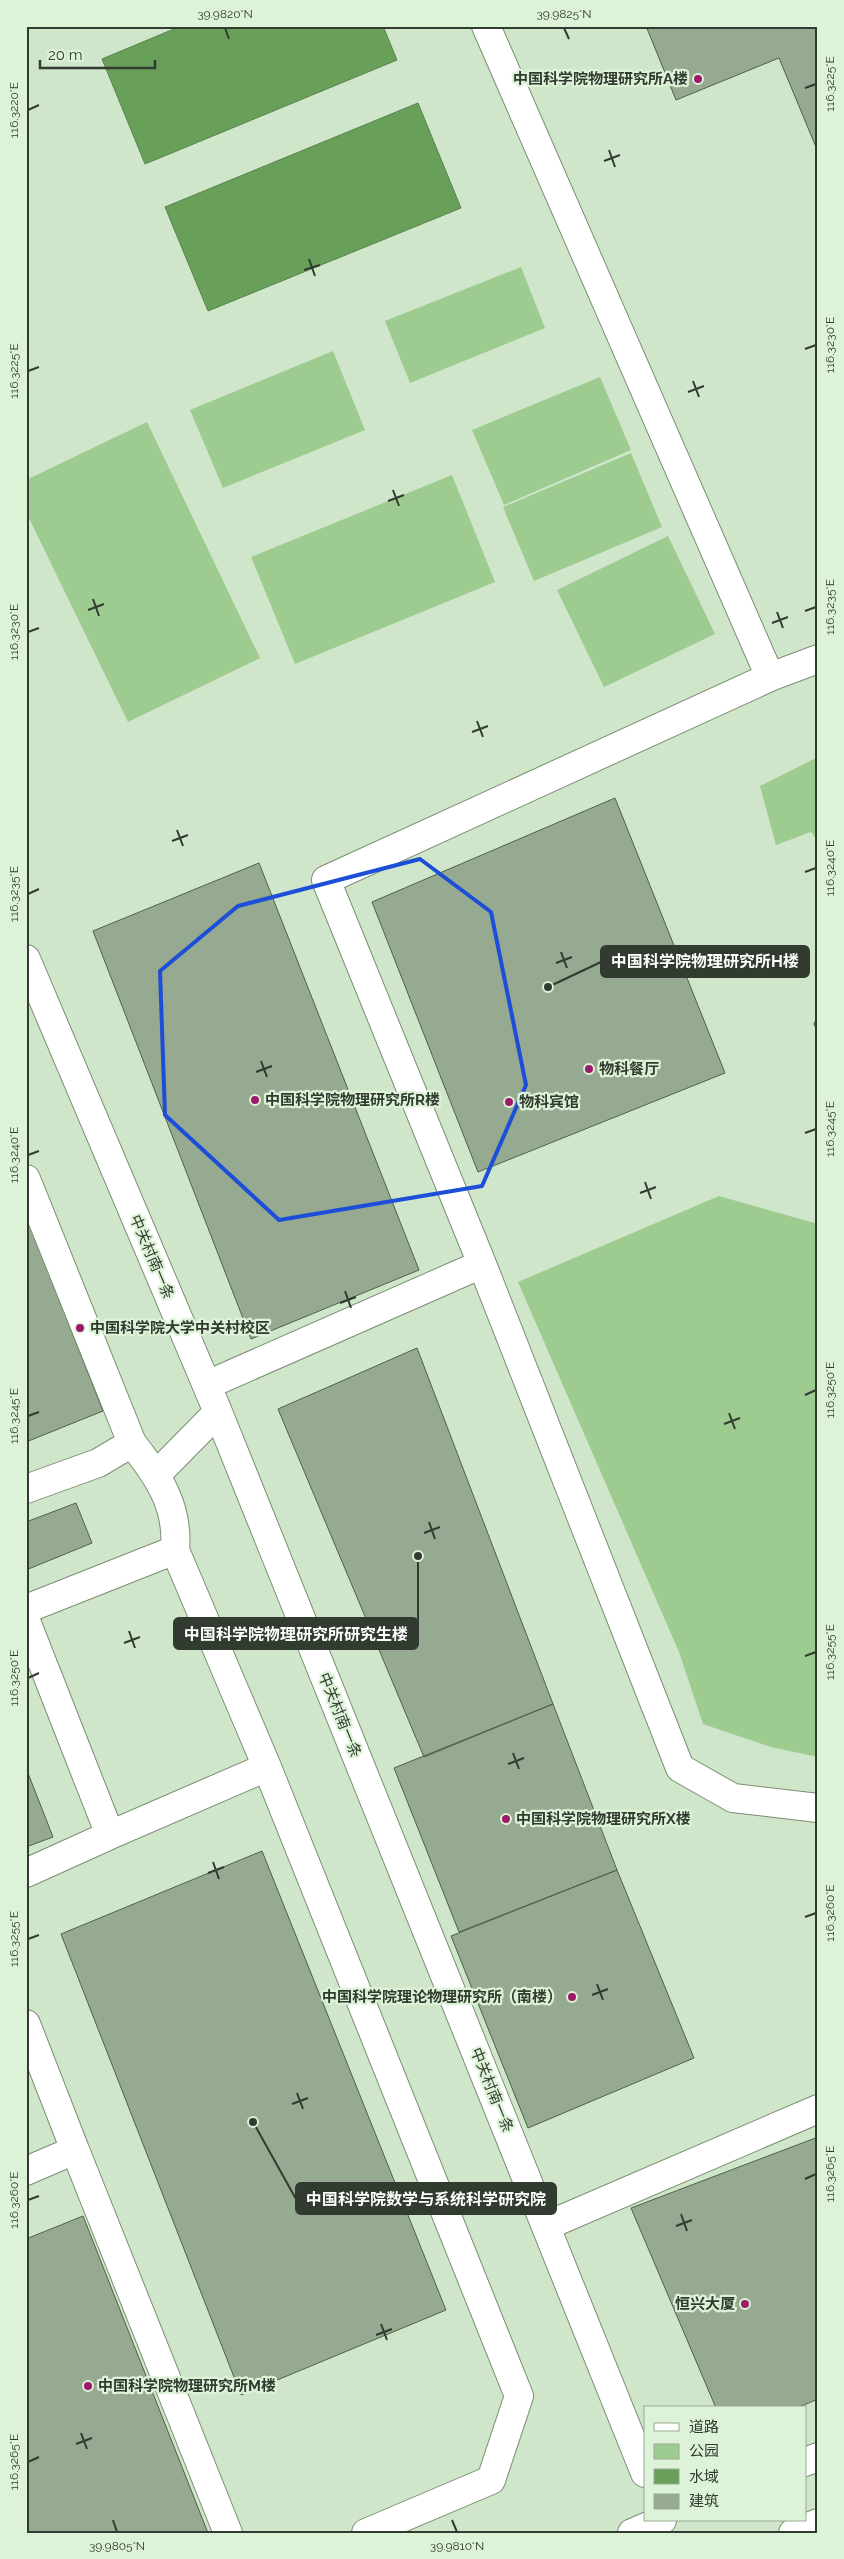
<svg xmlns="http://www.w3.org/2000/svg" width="844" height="2559" font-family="Raleway,'Noto Sans SC',sans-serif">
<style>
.green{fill:#9dcb90}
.water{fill:#69a059;stroke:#58824d}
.building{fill:#95aa90;stroke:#4e6149}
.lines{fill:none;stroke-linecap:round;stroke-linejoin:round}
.street-casing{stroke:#7a8e74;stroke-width:30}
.secondary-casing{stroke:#7a8e74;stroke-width:30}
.street{stroke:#fff;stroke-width:28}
.secondary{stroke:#fff;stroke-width:28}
.marked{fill:none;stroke:#1d4ed8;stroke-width:4;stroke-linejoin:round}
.ticks{fill:none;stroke:#323b30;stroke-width:2}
.poi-dot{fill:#9d1a6b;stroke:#ddf3d7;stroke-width:2}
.labels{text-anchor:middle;stroke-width:4.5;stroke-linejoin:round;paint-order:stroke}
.poi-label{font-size:15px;font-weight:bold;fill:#323b30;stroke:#ddf3d7;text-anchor:start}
.street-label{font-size:15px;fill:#323b30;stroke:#ddf3d7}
.leader{fill:none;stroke:#323b30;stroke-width:2}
.callout-dot{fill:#323b30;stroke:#ddf3d7;stroke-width:2}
.callout{fill:#323b30;stroke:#323b30;stroke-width:2}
.callout-label{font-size:16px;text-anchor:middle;font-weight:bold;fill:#fff}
.neatline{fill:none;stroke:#323b30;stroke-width:2}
.ticks-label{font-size:12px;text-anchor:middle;fill:#323b30}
</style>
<rect width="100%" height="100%" fill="#d0e6ca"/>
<path class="green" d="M521,267L545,328L410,383L385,321Z
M333,351L365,430L223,488L190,410Z
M600,377L631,450L504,505L472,430Z
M147,422L260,658L128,722L26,512V480Z
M631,453L662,527L534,581L503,507Z
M452,475L495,582L295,664L251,557Z
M668,536L715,634L604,687L557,590Z
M818,757V841L811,832L776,845L760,786Z
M719,1196L818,1224V1757L771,1747L703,1724L679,1652L518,1282Z"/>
<path class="water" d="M181,26H383L397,60L145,164L102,59Z
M418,103L461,208L208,311L165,207Z"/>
<path class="building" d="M646,26H818V152L779,58L676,100Z
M615,798L725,1073L478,1172L372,902Z
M259,863L419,1270L251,1339L93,931Z
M818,1015V1033L814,1024Z
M26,1215L103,1411L26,1442Z
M417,1348L553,1704L424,1757L278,1409Z
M76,1503L92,1543L26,1570V1522Z
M553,1704L617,1870L459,1932L394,1768Z
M26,1768L53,1837L26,1847Z
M262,1851L446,2310L241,2395L61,1934Z
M617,1870L694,2058L528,2128L451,1936Z
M818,2137V2399L797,2408H716L631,2208Z
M83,2216L208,2533H26V2239Z"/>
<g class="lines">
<g class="street-casing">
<path id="street" d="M770,677L818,659
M26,959L218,1412L645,2473
M26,1179L132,1443
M482,1264L680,1768L733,1798L818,1808
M207,1385L482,1264L326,880L770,677L486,26
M157,1474L218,1412
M26,1489L98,1463L132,1443C158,1476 179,1506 175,1550L26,1609
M175,1550L267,1767L519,2396L491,2480L366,2533
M26,1621L110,1835L267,1767
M26,1873L110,1835
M26,2024L75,2150
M26,2171L75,2150L228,2533
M546,2226L818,2109"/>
</g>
<g class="secondary-casing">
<path id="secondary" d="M805,2462L818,2457
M632,2533L662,2520
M793,2533L818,2523"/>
</g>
<use href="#street" class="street"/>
<use href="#secondary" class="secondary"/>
</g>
<path class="marked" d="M420,859L491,912L526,1085L482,1186L279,1220L165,1115L160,971L238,906Z"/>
<path class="ticks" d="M225,28L229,39M564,28L569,39M805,88L816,84M28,110L39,105M609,150L615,167M604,161L620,155M309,259L315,276M304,270L320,265M805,349L816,345M28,371L39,367M693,381L699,397M688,392L704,386M393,490L399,506M388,501L404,495M93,599L99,616M88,610L104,604M805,611L816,607M777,612L783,628M772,623L788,617M28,632L39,628M477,721L483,737M472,732L488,726M177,830L183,846M172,841L188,835M805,872L816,868M28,894L39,889M561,952L567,968M556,963L572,957M261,1061L267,1077M256,1072L272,1066M805,1133L816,1129M28,1155L39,1151M645,1182L651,1199M640,1193L656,1187M345,1291L351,1308M340,1303L356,1297M805,1395L816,1390M729,1413L735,1429M28,1416L39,1412M724,1424L740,1418M429,1522L435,1539M424,1533L440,1527M129,1631L135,1648M124,1643L140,1637M805,1656L816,1652M28,1678L39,1673M513,1753L519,1769M508,1764L524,1758M213,1862L219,1879M208,1873L224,1867M805,1917L816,1913M28,1939L39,1935M597,1984L603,2000M592,1995L608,1989M297,2093L303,2109M292,2104L308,2098M805,2179L816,2174M28,2200L39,2196M681,2214L687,2231M676,2226L692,2220M381,2324L387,2340M376,2335L392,2329M81,2433L87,2449M76,2444L92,2438M28,2462L39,2457M113,2520L117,2532M452,2520L457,2532"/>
<g class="poi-dot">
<circle cx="698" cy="79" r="5"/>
<circle cx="589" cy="1069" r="5"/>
<circle cx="255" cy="1100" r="5"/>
<circle cx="509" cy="1102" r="5"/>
<circle cx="80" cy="1328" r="5"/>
<circle cx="506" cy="1819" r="5"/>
<circle cx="572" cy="1997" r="5"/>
<circle cx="745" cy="2304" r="5"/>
<circle cx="88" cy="2386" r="5"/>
</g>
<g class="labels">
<g class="poi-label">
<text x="688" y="84" text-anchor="end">中国科学院物理研究所A楼</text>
<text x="599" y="1074">物科餐厅</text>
<text x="265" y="1105">中国科学院物理研究所R楼</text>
<text x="519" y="1107">物科宾馆</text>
<text x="90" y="1333">中国科学院大学中关村校区</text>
<text x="516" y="1824">中国科学院物理研究所X楼</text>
<text x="562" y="2002" text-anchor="end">中国科学院理论物理研究所（南楼）</text>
<text x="735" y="2309" text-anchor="end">恒兴大厦</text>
<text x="98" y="2391">中国科学院物理研究所M楼</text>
</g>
<g class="street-label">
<text transform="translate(152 1257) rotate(67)" y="5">中关村南一条</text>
<text transform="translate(340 1715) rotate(68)" y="5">中关村南一条</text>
<text transform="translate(492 2090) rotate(68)" y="5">中关村南一条</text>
</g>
</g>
<path class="leader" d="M548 987L601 962M418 1556L418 1634M253 2122L296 2199"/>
<g class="callout-dot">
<circle cx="548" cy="987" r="5"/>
<circle cx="418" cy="1556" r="5"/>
<circle cx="253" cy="2122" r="5"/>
</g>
<g class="callout">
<rect x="601" y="946" width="208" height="31" rx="5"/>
<rect x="174" y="1618" width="244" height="31" rx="5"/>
<rect x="296" y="2183" width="260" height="31" rx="5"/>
</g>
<g class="callout-label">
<text x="705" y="967">中国科学院物理研究所H楼</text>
<text x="296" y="1640">中国科学院物理研究所研究生楼</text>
<text x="426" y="2205">中国科学院数学与系统科学研究院</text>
</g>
<rect width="844" height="2559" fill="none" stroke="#ddf3d7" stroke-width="55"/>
<rect x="644" y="2406" width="162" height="115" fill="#ddf3d7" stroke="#99a994"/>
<rect x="654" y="2423" width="25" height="8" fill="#ffffff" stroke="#99a994"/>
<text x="689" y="2432" font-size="15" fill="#323b30">道路</text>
<rect x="654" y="2444" width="25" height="15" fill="#9dcb90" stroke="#99a994"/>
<text x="689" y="2456" font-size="15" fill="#323b30">公园</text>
<rect x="654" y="2469" width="25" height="15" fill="#69a059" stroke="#99a994"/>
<text x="689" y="2482" font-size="15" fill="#323b30">水域</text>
<rect x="654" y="2494" width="25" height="15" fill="#95aa90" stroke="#99a994"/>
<text x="689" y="2506" font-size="15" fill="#323b30">建筑</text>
<path d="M40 60v8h115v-8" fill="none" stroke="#323b30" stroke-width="2.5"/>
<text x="48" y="60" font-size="15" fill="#323b30" stroke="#ddf3d7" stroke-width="4" paint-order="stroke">20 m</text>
<rect x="28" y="28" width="788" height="2504" class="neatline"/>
<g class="ticks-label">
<text x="225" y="18">39.9820°N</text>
<text x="564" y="18">39.9825°N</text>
<text transform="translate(830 84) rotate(-90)" y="4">116.3225°E</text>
<text transform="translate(14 110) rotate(-90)" y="4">116.3220°E</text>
<text transform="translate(830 345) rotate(-90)" y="4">116.3230°E</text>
<text transform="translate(14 371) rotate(-90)" y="4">116.3225°E</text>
<text transform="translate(830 607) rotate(-90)" y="4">116.3235°E</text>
<text transform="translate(14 632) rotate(-90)" y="4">116.3230°E</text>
<text transform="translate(830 868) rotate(-90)" y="4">116.3240°E</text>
<text transform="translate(14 894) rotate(-90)" y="4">116.3235°E</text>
<text transform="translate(830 1129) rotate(-90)" y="4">116.3245°E</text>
<text transform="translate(14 1155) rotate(-90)" y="4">116.3240°E</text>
<text transform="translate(830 1390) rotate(-90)" y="4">116.3250°E</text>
<text transform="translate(14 1416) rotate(-90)" y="4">116.3245°E</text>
<text transform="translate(830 1652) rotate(-90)" y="4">116.3255°E</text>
<text transform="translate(14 1678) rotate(-90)" y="4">116.3250°E</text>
<text transform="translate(830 1913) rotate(-90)" y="4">116.3260°E</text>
<text transform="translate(14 1939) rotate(-90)" y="4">116.3255°E</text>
<text transform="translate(830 2174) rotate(-90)" y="4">116.3265°E</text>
<text transform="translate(14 2200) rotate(-90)" y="4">116.3260°E</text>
<text transform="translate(14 2462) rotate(-90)" y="4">116.3265°E</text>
<text x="117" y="2550">39.9805°N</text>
<text x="457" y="2550">39.9810°N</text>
</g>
</svg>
